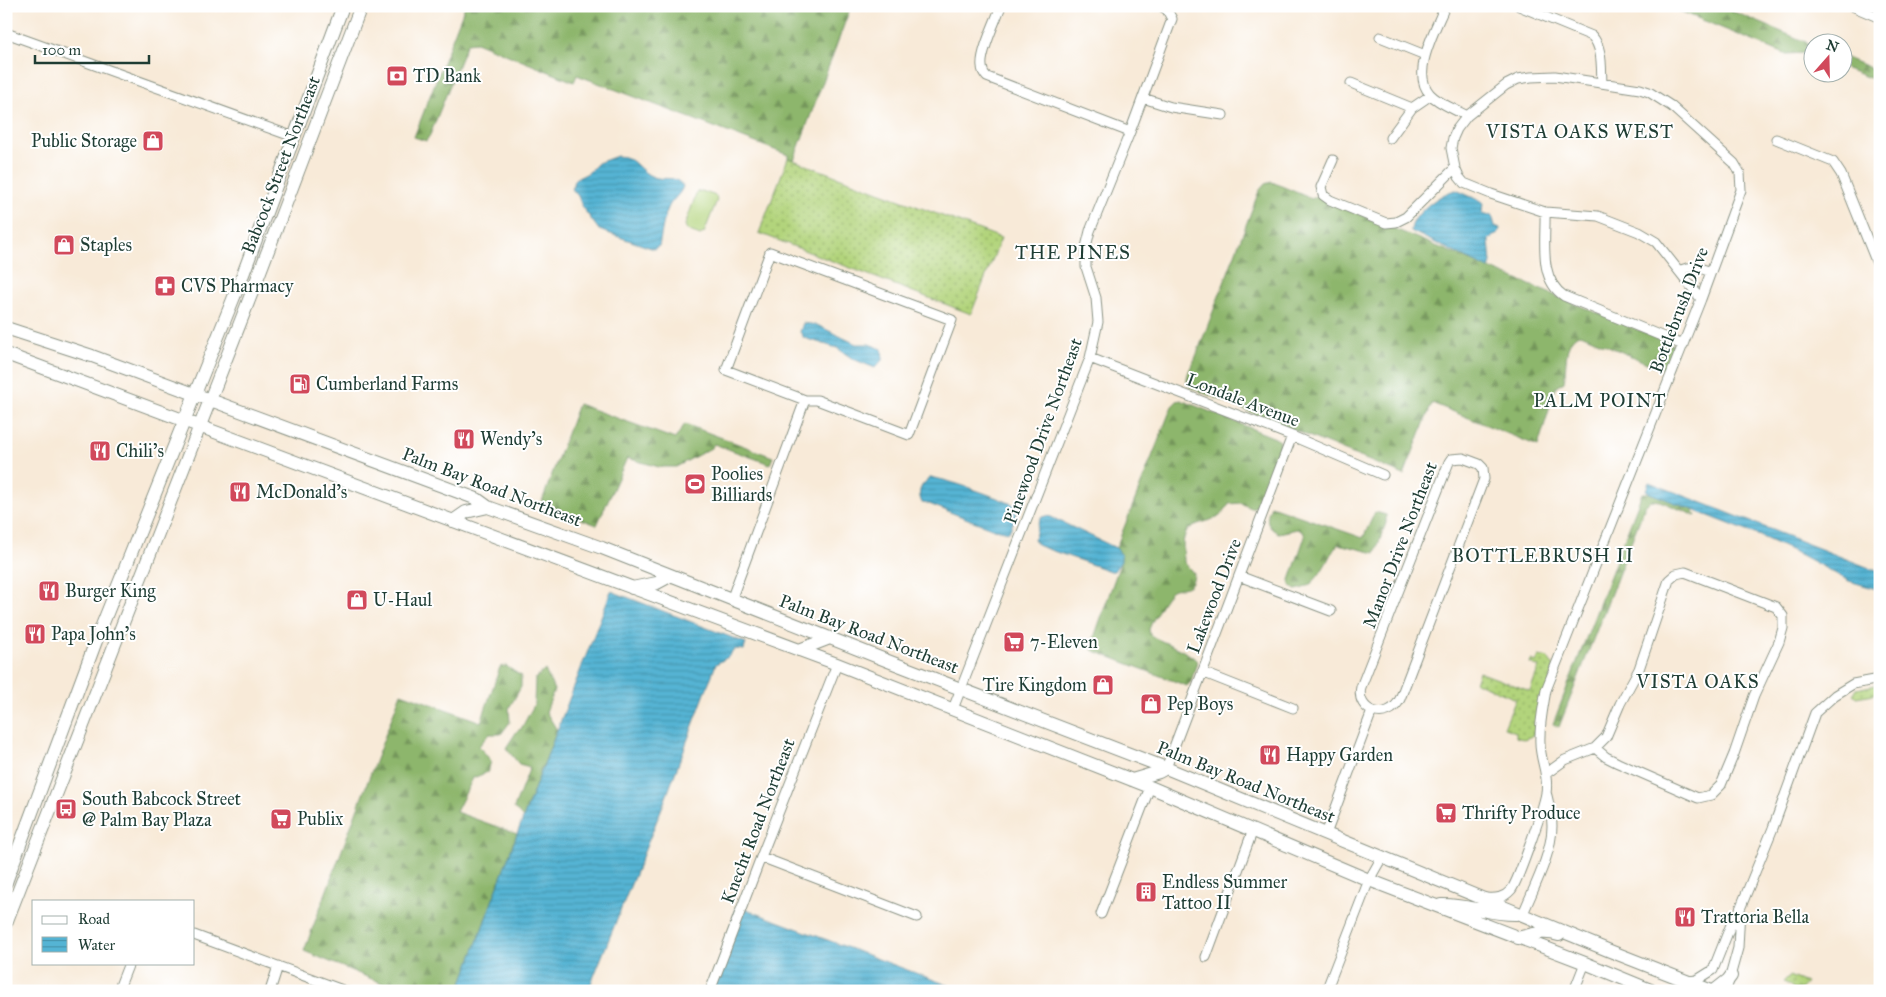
<svg xmlns="http://www.w3.org/2000/svg" width="1886" height="997" font-family="'IM FELL Great Primer',serif">
<style>
.grass{fill:url(#grass-dots);stroke:#688858}
.forest{fill:url(#forest-firs);stroke:#567a50}
.green{fill:#b2d47c;stroke:#688858}
.water{fill:url(#water-rules);stroke:#3a7884}
.lines{fill:none;stroke-linecap:round;stroke-linejoin:round}
.street-casing{stroke:#8c9486;stroke-width:11}
.secondary-casing{stroke:#8c9486;stroke-width:14}
.street{stroke:#fff;stroke-width:9}
.secondary{stroke:#fff;stroke-width:12}
.labels{text-anchor:middle;stroke-width:4;stroke-linejoin:round;paint-order:stroke}
.poi-label{font-size:18px;fill:#1f3d34;stroke:#fff;text-anchor:start}
.street-label{font-size:18px;fill:#1f3d34;stroke:#fff}
.neighbourhood-label{font-size:19px;letter-spacing:1px;fill:#1f3d34;stroke:#fff}
</style>
<defs>
<pattern id="grass-dots" width="8" height="8" patternUnits="userSpaceOnUse" patternTransform="scale(1.25)"><rect width="8" height="8" fill="#b2d47c"/><path d="M2 2h.1M6 6h.1" fill="none" stroke="#90ad66" stroke-width="1.8" stroke-linecap="round"/></pattern>
<pattern id="forest-firs" width="22" height="20" patternUnits="userSpaceOnUse" patternTransform="scale(1.25)"><rect width="22" height="20" fill="#8db66c"/><path d="M5 1l3.5 6h-7zM16 11l3.5 6h-7z" fill="#73955a"/></pattern>
<pattern id="water-rules" width="6" height="5" patternUnits="userSpaceOnUse" patternTransform="scale(1.25)"><rect width="6" height="5" fill="#55b4d4"/><path d="M0 2.5h6" fill="none" stroke="#4694ad"/></pattern>
</defs>
<rect width="100%" height="100%" fill="#fff"/>
<filter id="ink" filterUnits="userSpaceOnUse"><feTurbulence type="fractalNoise" baseFrequency=".02" numOctaves="2"/><feDisplacementMap in="SourceGraphic" scale="10" xChannelSelector="R" yChannelSelector="G"/><feConvolveMatrix kernelMatrix="1 2 1 2 8 2 1 2 1" color-interpolation-filters="sRGB"/></filter>
<filter id="wash" filterUnits="userSpaceOnUse"><feTurbulence type="fractalNoise" baseFrequency=".0096" numOctaves="4" result="noise"/><feDisplacementMap in="SourceGraphic" scale="20" xChannelSelector="R" yChannelSelector="G"/><feGaussianBlur stdDeviation="1.12" result="paint"/><feColorMatrix in="noise" values="0 0 0 0 0 0 0 0 0 0 0 0 0 0 0 0 0 1.4 0 .05"/><feComposite in="paint" operator="in"/></filter>
<g filter="url(#wash)">
<rect width="100%" height="100%" fill="#f8ead8"/>
<path class="grass" d="M788,158L1001,238L971,314L759,233Z
M1539,656L1548,658L1554,666L1537,731C1530,738 1525,741 1516,737V732L1504,728L1516,699L1475,682L1479,672L1530,691L1539,667L1530,663L1531,660L1536,662Z
M1880,684V693L1856,697L1853,694L1857,689Z
M1789,976L1806,983C1796,997 1793,985 1783,982Z"/>
<path class="forest" d="M465,6H851L794,160L788,158V155L577,75L574,82L476,42L467,43L430,135L426,141L414,137Z
M1668,6H1720L1813,45V55L1808,53L1785,54Z
M1844,57L1880,72V82L1844,68Z
M1272,182L1312,199L1313,197L1320,198L1672,344L1676,347V349L1669,369L1656,367L1581,334C1563,336 1567,369 1564,382L1556,387L1538,446L1432,403L1404,475L1191,388L1187,385C1186,375 1190,368 1195,359L1259,191L1265,184Z
M1181,400L1275,438L1280,441V449L1258,506L1250,508L1241,503L1229,504C1216,529 1190,516 1184,538C1182,546 1184,555 1184,562L1194,574C1192,595 1176,583 1169,593C1161,604 1154,617 1149,629L1150,635C1163,643 1189,651 1197,661L1191,682L1187,686L1092,650L1091,646L1121,561V554L1116,548L1172,406L1177,401Z
M578,404L675,439L685,424L773,457L770,464L714,444L711,448L676,467H659L627,458L597,525L541,504Z
M1642,493H1650L1692,509L1696,516L1660,501L1651,500L1645,506L1559,727L1553,724Z
M1271,506L1363,538L1375,512L1386,515V523L1375,553L1338,544C1325,560 1319,588 1295,590L1290,585V580L1305,536L1303,532L1297,529L1279,533C1266,528 1265,518 1271,506Z
M506,666L521,676V687L509,708L510,722L501,734H489L479,746L491,761L488,772L473,778L456,812L517,834L459,991H396V989L304,951L401,693L481,722L500,667Z
M545,670L554,690L546,712L557,730L523,818L514,808L530,767L519,764L506,748L517,731L521,729L534,705L535,679Z"/>
<path class="green" d="M702,191L716,196L717,200L704,233L700,235L687,230L685,225L697,192Z"/>
<path class="water" d="M617,156C636,156 639,173 654,177C665,181 674,174 683,186C681,194 673,199 669,206C663,219 662,232 659,246L654,249L599,230L583,208L578,196L572,189L574,180L588,173L598,163Z
M1456,190L1483,202L1482,213L1485,215H1492L1495,226L1500,228L1499,232L1489,239V241L1491,263L1489,269L1411,231C1411,215 1440,193 1456,190Z
M803,323L817,325L856,344H869L882,349L883,359L875,368L853,359L837,348L804,338L800,332Z
M930,478C940,476 1005,500 1016,506V516L1009,532L994,529L929,504L922,503C917,492 920,485 930,478Z
M1649,482L1872,569L1880,570V590L1849,581L1801,555L1760,536L1650,493L1646,490Z
M1046,516L1051,517L1116,548L1121,554V561L1114,571H1110L1039,546L1034,540L1039,521L1042,517Z
M611,591L746,643L744,650L735,649L728,657L716,664L665,800L588,991H459L517,834Z
M737,906L950,986L948,991H711Z"/>
</g>
<g filter="url(#ink)">
<g class="lines">
<g class="street-casing">
<path id="street" d="M1001,6C996,20 980,53 982,66C982,71 984,74 987,77L1130,132L1172,19L1167,10L1161,6
M1445,6C1436,29 1410,73 1430,94C1439,104 1455,109 1467,116
M1519,6L1592,36C1603,48 1601,67 1602,83
M1852,6L1880,18
M6,33L294,137
M1380,37L1425,55
M1351,83L1412,108L1431,95
M1143,98L1171,107L1223,115
M1390,138L1412,108
M1776,139L1833,162L1841,174L1880,271
M1333,160L1321,187L1323,195L1330,200L1386,223L1396,222L1406,217L1455,168
M1545,212C1546,240 1538,279 1564,296L1683,345
M770,252L952,320L909,435L817,400H805L726,370Z
M1679,271C1693,265 1697,267 1711,272
M1090,358L1292,436L1383,475
M1463,458L1479,464L1483,468L1484,479L1400,699C1388,723 1355,712 1361,687L1449,462L1451,459Z
M1685,572L1776,607L1783,616V628L1779,642L1754,696L1734,754L1721,785L1711,795L1698,798L1618,763L1606,757L1595,748L1606,737L1620,704L1639,669L1669,580L1676,574Z
M1239,576L1331,611
M731,600L805,400
M1202,672L1293,708
M953,709L1090,358L1098,322L1096,298L1086,267V247L1090,231L1130,132
M1166,768L1292,436
M1547,773L1565,760L1595,748
M1326,834L1372,711
M761,857L917,917
M1486,898C1496,899 1504,898 1511,890C1518,882 1544,806 1546,793C1549,774 1540,761 1540,743C1539,725 1543,708 1546,690L1701,299L1741,190L1740,173L1734,163L1671,106L1649,92L1640,89L1555,76L1531,77L1518,79L1506,85L1467,116L1457,129L1453,138L1451,148L1455,168L1459,177L1464,183L1491,194L1545,212L1598,216L1639,232L1656,242L1701,299
M1101,914L1150,787
M1523,914C1533,889 1552,854 1552,826C1552,814 1549,804 1546,792
M194,935L345,991
M1206,957L1253,830
M1688,981L1697,980L1713,970L1732,922L1737,914
M118,991L129,963
M270,991L278,966
M710,991L761,857L837,664
M1326,991L1369,880L1382,857
M1574,991L1585,963
M1726,991L1738,948L1740,909L1773,828L1815,713L1835,695L1853,684L1880,679"/>
</g>
<g class="secondary-casing">
<path id="secondary" d="M6,328L92,356L477,499L488,507L602,548L888,661L1166,768L1610,951L1712,991
M6,354L837,664L1150,787L1369,880L1585,963L1653,991
M453,521L466,512L488,507
M632,588L657,583L670,576
M799,650L830,638
M1132,780L1159,772L1166,768
M6,882L99,633L242,277L343,6
M1441,905C1467,904 1491,915 1517,914
M6,923L256,282L361,6
M1518,938C1533,934 1544,930 1559,935
M1714,991L1728,980L1731,976"/>
</g>
<use href="#street" class="street"/>
<use href="#secondary" class="secondary"/>
</g>
</g>
<defs>
<g id="bank-square" transform="scale(1.125)"><rect x="-9" y="-9" width="18" height="18" rx="4" fill="#d1495b" stroke="#fff"/><path d="M-6-4H6V4H-6ZM0-2.3a2.3 2.3 0 1 0 0 4.6a2.3 2.3 0 1 0 0-4.6Z" fill="#fff"/></g>
<g id="shop-square" transform="scale(1.125)"><rect x="-9" y="-9" width="18" height="18" rx="4" fill="#d1495b" stroke="#fff"/><path d="M-5-2.5h2.3a2.7 3.5 0 0 1 5.4 0H5L5.5 6h-11ZM-1.5-2.5h3a1.5 2.3 0 0 0-3 0Z" fill="#fff"/></g>
<g id="pharmacy-square" transform="scale(1.125)"><rect x="-9" y="-9" width="18" height="18" rx="4" fill="#d1495b" stroke="#fff"/><path d="M-2-6h4v4h4v4h-4v4h-4v-4h-4v-4h4Z" fill="#fff"/></g>
<g id="fuel-square" transform="scale(1.125)"><rect x="-9" y="-9" width="18" height="18" rx="4" fill="#d1495b" stroke="#fff"/><path d="M-5.5-6h7V0h2V4h1.3V-2.5L3-4.5l.8-.8L6-3V5H2.5V1h-1V6h-7ZM-4.2-4.7v3.2H.2V-4.7Z" fill="#fff"/></g>
<g id="restaurant-square" transform="scale(1.125)"><rect x="-9" y="-9" width="18" height="18" rx="4" fill="#d1495b" stroke="#fff"/><path d="M-5-6h1v4h1v-4h1v4h1v-4h1v5L-1.5 .5V6h-2V.5L-5-1ZM5-6V6H3V1.5H1.5Q1.5-4 5-6Z" fill="#fff"/></g>
<g id="stadium-square" transform="scale(1.125)"><rect x="-9" y="-9" width="18" height="18" rx="4" fill="#d1495b" stroke="#fff"/><path d="M0-5a6.5 5 0 1 0 0 10a6.5 5 0 1 0 0-10ZM-3.5-1.8h7v3.6h-7Z" fill="#fff"/></g>
<g id="supermarket-square" transform="scale(1.125)"><rect x="-9" y="-9" width="18" height="18" rx="4" fill="#d1495b" stroke="#fff"/><path d="M-6-5.5h2.5l.6 2H6L4.5 2H-2.5L-4.4-4H-6ZM-1.5 3.2a1.3 1.3 0 1 0 .1 0ZM3 3.2a1.3 1.3 0 1 0 .1 0Z" fill="#fff"/></g>
<g id="bus-square" transform="scale(1.125)"><rect x="-9" y="-9" width="18" height="18" rx="4" fill="#d1495b" stroke="#fff"/><path d="M-5-6H5V4H4V6H2V4H-2V6H-4V4H-5ZM-3.5-4V0h7V-4ZM-3.5 1.2v1.5H-2V1.2ZM2 1.2v1.5H3.5V1.2Z" fill="#fff"/></g>
<g id="building-square" transform="scale(1.125)"><rect x="-9" y="-9" width="18" height="18" rx="4" fill="#d1495b" stroke="#fff"/><path d="M-4-6H4V6H1V3H-1V6H-4ZM-2.5-4.3h1.7v1.8h-1.7ZM.8-4.3h1.7v1.8H.8ZM-2.5-1h1.7V.8h-1.7ZM.8-1h1.7V.8H.8Z" fill="#fff"/></g>
</defs>
<g fill-rule="evenodd">
<use href="#bank-square" x="397" y="76"/>
<use href="#shop-square" x="153" y="141"/>
<use href="#shop-square" x="64" y="245"/>
<use href="#pharmacy-square" x="165" y="286"/>
<use href="#fuel-square" x="300" y="384"/>
<use href="#restaurant-square" x="464" y="439"/>
<use href="#restaurant-square" x="100" y="451"/>
<use href="#stadium-square" x="695" y="484"/>
<use href="#restaurant-square" x="240" y="492"/>
<use href="#restaurant-square" x="49" y="591"/>
<use href="#shop-square" x="357" y="600"/>
<use href="#restaurant-square" x="35" y="634"/>
<use href="#supermarket-square" x="1014" y="642"/>
<use href="#shop-square" x="1103" y="685"/>
<use href="#shop-square" x="1151" y="704"/>
<use href="#restaurant-square" x="1270" y="755"/>
<use href="#bus-square" x="66" y="809"/>
<use href="#supermarket-square" x="1446" y="813"/>
<use href="#supermarket-square" x="281" y="819"/>
<use href="#building-square" x="1146" y="892"/>
<use href="#restaurant-square" x="1685" y="917"/>
</g>
<g class="labels">
<g class="poi-label">
<text x="413" y="82">TD Bank</text>
<text x="137" y="147" text-anchor="end">Public Storage</text>
<text x="80" y="251">Staples</text>
<text x="181" y="292">CVS Pharmacy</text>
<text x="316" y="390">Cumberland Farms</text>
<text x="480" y="445">Wendy's</text>
<text x="116" y="457">Chili's</text>
<text x="711" y="480">Poolies<tspan x="711" dy="21">Billiards</tspan></text>
<text x="256" y="498">McDonald's</text>
<text x="65" y="597">Burger King</text>
<text x="373" y="606">U-Haul</text>
<text x="51" y="640">Papa John's</text>
<text x="1030" y="648">7-Eleven</text>
<text x="1087" y="691" text-anchor="end">Tire Kingdom</text>
<text x="1167" y="710">Pep Boys</text>
<text x="1286" y="761">Happy Garden</text>
<text x="82" y="805">South Babcock Street<tspan x="82" dy="21">@ Palm Bay Plaza</tspan></text>
<text x="1462" y="819">Thrifty Produce</text>
<text x="297" y="825">Publix</text>
<text x="1162" y="888">Endless Summer<tspan x="1162" dy="21">Tattoo II</tspan></text>
<text x="1701" y="923">Trattoria Bella</text>
</g>
<g class="street-label">
<text transform="translate(281 165) rotate(-69)" y="6">Babcock Street Northeast</text>
<text transform="translate(1679 310) rotate(-69)" y="6">Bottlebrush Drive</text>
<text transform="translate(1243 400) rotate(21)" y="6">Londale Avenue</text>
<text transform="translate(1043 431) rotate(-70)" y="6">Pinewood Drive Northeast</text>
<text transform="translate(492 487) rotate(21)" y="6">Palm Bay Road Northeast</text>
<text transform="translate(1400 545) rotate(-69)" y="6">Manor Drive Northeast</text>
<text transform="translate(1214 596) rotate(-69)" y="6">Lakewood Drive</text>
<text transform="translate(869 634) rotate(21)" y="6">Palm Bay Road Northeast</text>
<text transform="translate(1246 782) rotate(22)" y="6">Palm Bay Road Northeast</text>
<text transform="translate(758 821) rotate(-69)" y="6">Knecht Road Northeast</text>
</g>
<g class="neighbourhood-label">
<text x="1580" y="138">VISTA OAKS WEST</text>
<text x="1073" y="259">THE PINES</text>
<text x="1600" y="407">PALM POINT</text>
<text x="1543" y="562">BOTTLEBRUSH II</text>
<text x="1698" y="688">VISTA OAKS</text>
</g>
</g>
<rect width="1886" height="997" fill="none" stroke="#fff" stroke-width="25"/>
<rect x="32" y="900" width="162" height="65" fill="#ffffff" stroke="#a5b1ae"/>
<rect x="42" y="916" width="25" height="8" fill="#ffffff" stroke="#a5b1ae"/>
<text x="78" y="924" font-size="15" fill="#1f3d34">Road</text>
<rect x="42" y="937" width="25" height="15" fill="url(#water-rules)" stroke="#a5b1ae"/>
<text x="78" y="950" font-size="15" fill="#1f3d34">Water</text>
<g transform="translate(1828 58) rotate(20)"><circle r="24" fill="#ffffff" stroke="#a5b1ae"/>
<path d="M0-4L9 19L0 12L-9 19Z" fill="#d1495b"/>
<text y="-8" font-size="14" font-weight="bold" text-anchor="middle" fill="#1f3d34">N</text>
</g>
<path d="M35 55v8h114v-8" fill="none" stroke="#1f3d34" stroke-width="2.5"/>
<text x="42" y="55" font-size="15" fill="#1f3d34" stroke="#ffffff" stroke-width="4" paint-order="stroke">100 m</text>
</svg>
